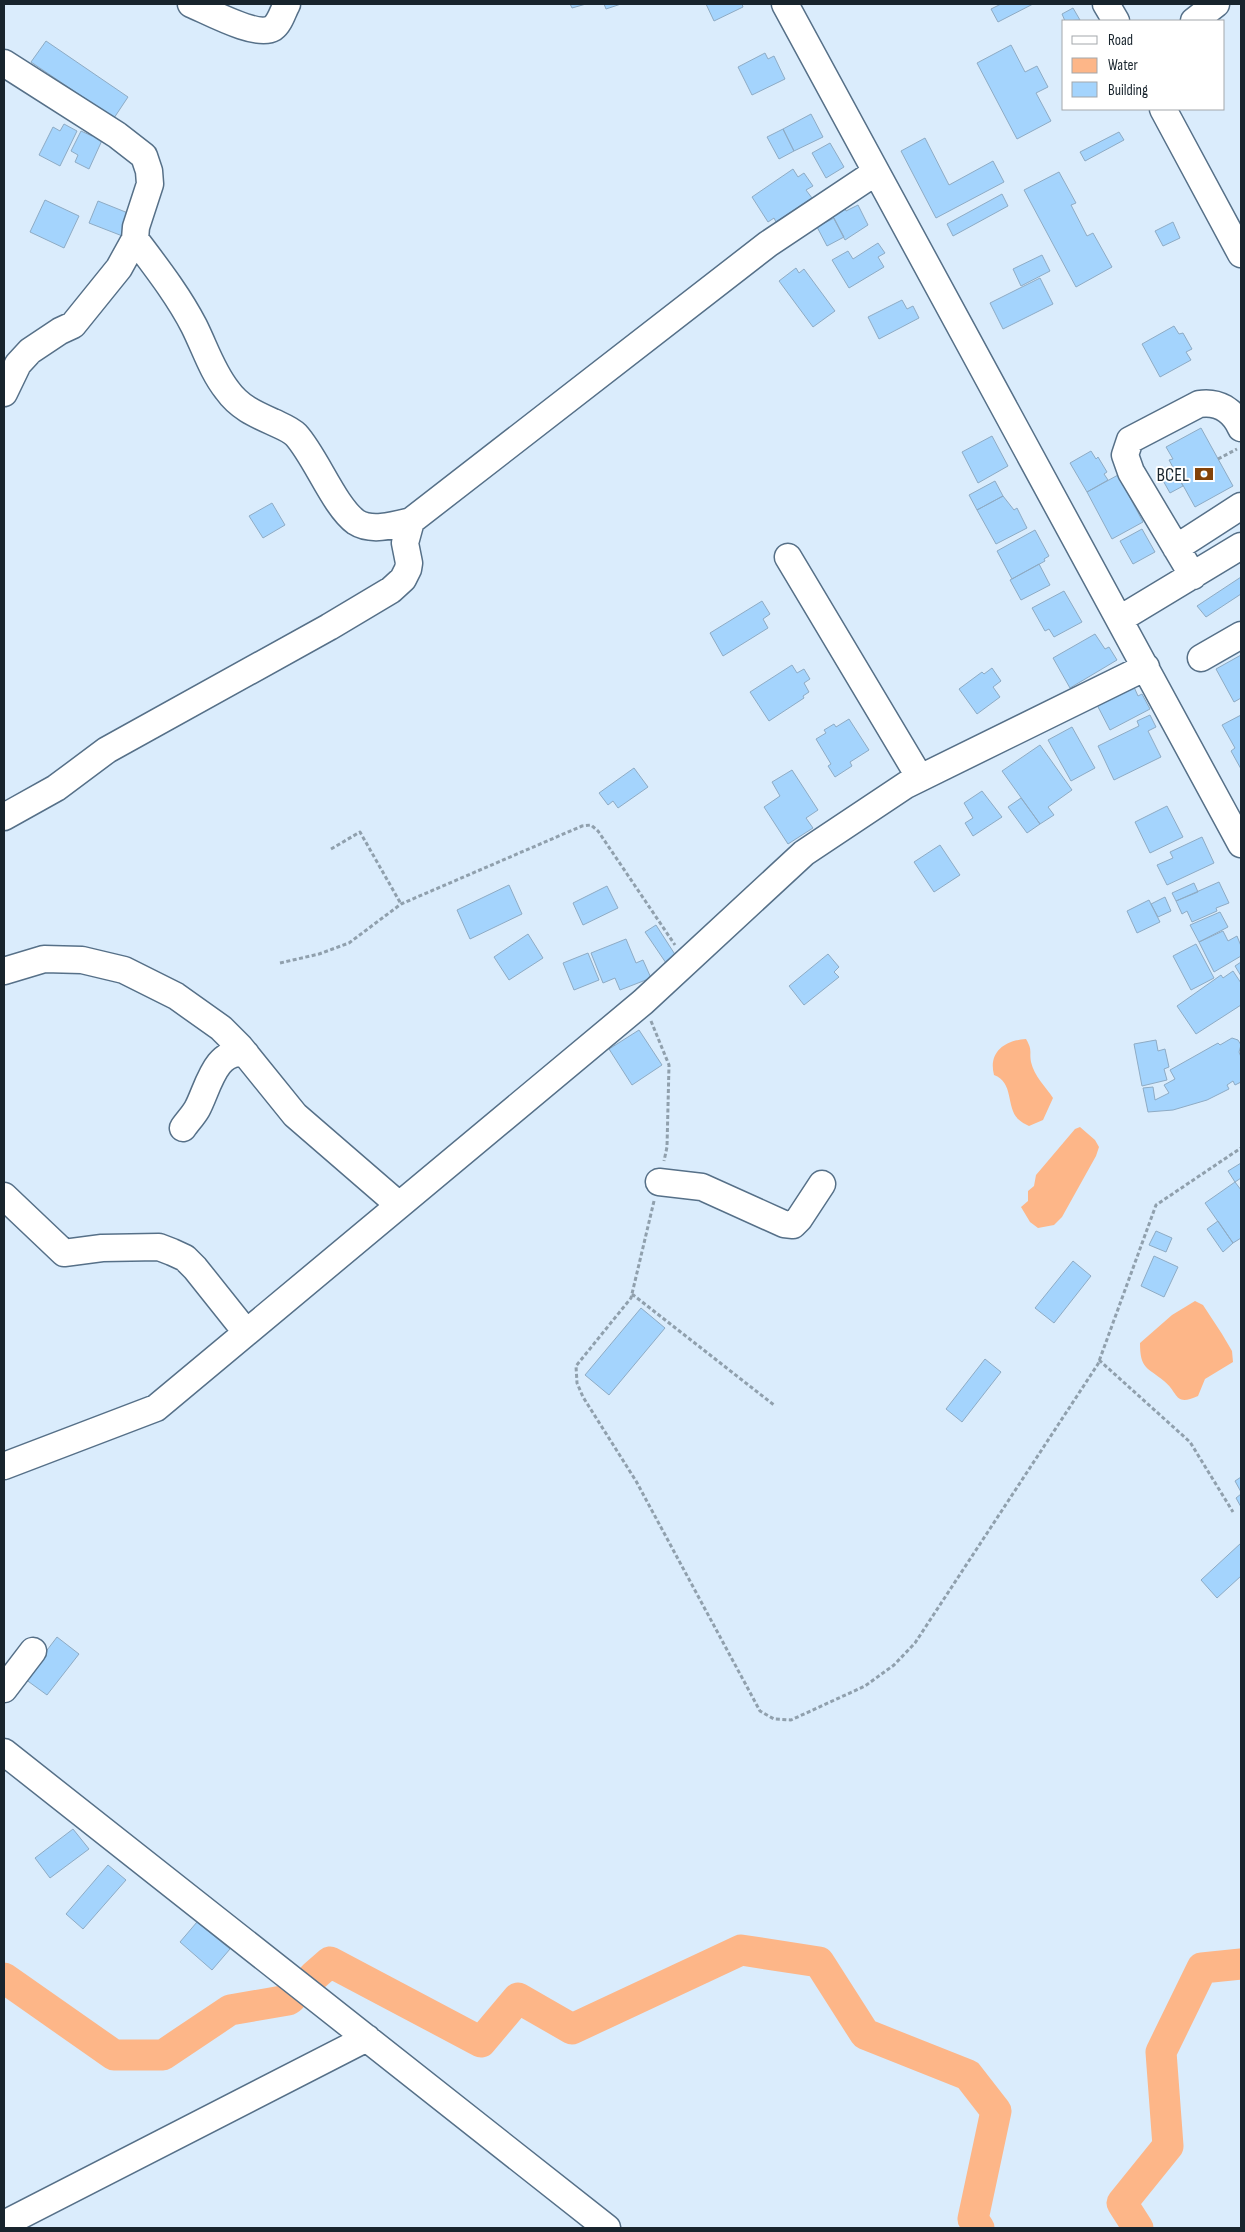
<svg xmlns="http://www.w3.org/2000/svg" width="1245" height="2232" font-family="'Sofia Sans Condensed',sans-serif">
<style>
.water{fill:#fdb688}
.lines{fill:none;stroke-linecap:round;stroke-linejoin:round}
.river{stroke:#fdb688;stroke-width:31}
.building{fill:#a4d4fd;stroke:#8eabc4}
.minor-casing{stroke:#567088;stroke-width:29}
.path{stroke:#90a0ad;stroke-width:3;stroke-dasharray:4 2.5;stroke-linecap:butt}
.minor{stroke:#fff;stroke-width:26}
.labels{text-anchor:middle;stroke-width:4;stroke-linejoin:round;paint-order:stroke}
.poi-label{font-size:19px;fill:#18242d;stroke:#fff;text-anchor:end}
</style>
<rect width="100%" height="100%" fill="#daecfc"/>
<path class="water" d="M1026,1039C1033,1051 1029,1051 1031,1062C1034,1076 1046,1087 1053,1098L1043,1120L1029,1126C1025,1124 1021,1122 1018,1119C1006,1107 1014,1082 994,1075C988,1052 1005,1040 1026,1039Z
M1080,1127L1095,1140L1099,1147L1096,1156L1062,1217L1054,1225L1038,1228L1030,1222L1021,1207L1028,1201V1191L1034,1186L1036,1175L1075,1129Z
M1195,1301L1203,1305L1222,1334L1232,1351L1233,1362L1205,1379L1198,1396C1174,1407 1179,1393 1164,1381C1147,1367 1140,1369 1140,1343L1172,1315Z"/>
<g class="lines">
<path class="river" d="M314,1976L330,1962L481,2042L518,1998L572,2029L741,1950L819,1962L865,2034L968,2075L996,2111L973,2219L979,2228
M4,1978L114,2055H163L230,2010L288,2000L291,1998
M1138,2228L1122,2203L1168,2146L1161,2052L1202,1968L1241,1964"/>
</g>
<path class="building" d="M570,4H586L572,8Z
M604,4H621L606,9Z
M706,4H742L743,7L714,21Z
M1001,4H1033L998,22L991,9Z
M1073,8L1080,20L1065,21L1062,14Z
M46,41L128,97L114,118L31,62Z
M1011,45L1025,72L1037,66L1048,87L1036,93L1051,121L1017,139L977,63Z
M765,53L768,59L774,56L785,79L752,95L738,67Z
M811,114L823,137L794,151L783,129Z
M64,124L77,131L60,166L39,155L53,127L60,131Z
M783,129L794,151L779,159L767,137Z
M81,131L92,136L94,131L104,136L89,169L75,162L78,155L71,151Z
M1119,132L1124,140L1085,161L1080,152Z
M925,138L949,185L993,161L1004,182L936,218L901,151Z
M830,143L844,167L826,178L812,153Z
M793,169L798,177L804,173L813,186L806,190L812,198L776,222L774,218L768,222L752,197Z
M1059,172L1076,203L1071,205L1087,236L1093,233L1112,267L1076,287L1024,190Z
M1002,194L1008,206L953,236L947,224Z
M45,200L79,216L64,248L30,232Z
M98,201L133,215L125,237L89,223Z
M858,205L868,225L845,240L832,215L845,208L846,211Z
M834,218L844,237L827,246L817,227Z
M1173,222L1180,238L1163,246L1155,231Z
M878,243L885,253L878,257L884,267L849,288L832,260L848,251L853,259Z
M1042,255L1050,271L1021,286L1013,269Z
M796,268L799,273L804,269L835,311L813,327L779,281Z
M1040,278L1053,304L1003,329L990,303Z
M902,300L907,309L913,306L919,318L879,339L868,317Z
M1174,326L1179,334L1183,333L1192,349L1186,352L1191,360L1160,377L1142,344Z
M1201,428L1233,486L1195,507L1169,460L1173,459L1166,447Z
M992,436L1008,466L978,483L962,452Z
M1091,451L1096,459L1098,457L1107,472L1104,474L1108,480L1087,492L1070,463Z
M1174,470L1183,486L1170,493L1161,477Z
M1118,475L1143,522L1112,539L1087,492Z
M995,481L1003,496L977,510L969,495Z
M1003,496L1014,510L1017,508L1027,528L996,544L977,510Z
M272,503L285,525L263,538L249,516Z
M1142,529L1155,552L1133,564L1120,541Z
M1035,530L1049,556L1044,559L1045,561L1012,579L997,551Z
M1039,564L1050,585L1021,600L1010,580Z
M1241,577V594L1206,617L1197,606Z
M1064,591L1082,622L1054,637L1049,629L1045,631L1032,608Z
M762,601L770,614L763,619L768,628L723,656L710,633Z
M1095,634L1105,649L1109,647L1117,660L1070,688L1053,658Z
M1241,655V698L1234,702L1216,669Z
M792,665L797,673L804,669L810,679L804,683L809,692L803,696L804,698L769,721L750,692Z
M992,668L1001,681L993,687L1000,697L977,714L959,689L982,672L984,674Z
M1134,687L1138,696L1142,694L1150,709L1110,730L1096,703L1116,692L1118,695Z
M1150,715L1156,727L1148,731L1161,757L1114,780L1098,746L1139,726L1137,721Z
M1241,715V769L1231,751L1235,748L1222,725Z
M849,719L869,750L850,762L852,766L835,777L828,766L831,764L816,739L826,733L824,730L834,724L836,727Z
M1072,727L1095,768L1071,781L1048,740Z
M1040,745L1072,790L1048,807L1054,815L1040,824L1002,771Z
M634,768L648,787L618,808L613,801L608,805L599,793Z
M792,770L818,810L806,818L813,828L788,844L764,807L780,796L772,782Z
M982,791L1002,817L973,836L965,823L973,818L964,803Z
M1021,798L1040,824L1027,833L1008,807Z
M1167,806L1183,837L1150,853L1135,822Z
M1202,837L1214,863L1167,885L1157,865L1173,858L1170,852Z
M940,845L960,875L934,892L914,862Z
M1219,882L1229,903L1216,908L1217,911L1192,922L1187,911L1182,914L1176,901Z
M1194,883L1198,892L1176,901L1172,893Z
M509,885L522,914L470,939L457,910Z
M607,886L618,908L583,925L573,903Z
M1165,897L1171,911L1158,917L1151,904Z
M1149,900L1160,922L1137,933L1127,911Z
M1220,912L1228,927L1199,942L1190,925Z
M656,925L676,956L666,963L645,932Z
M1223,931L1228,941L1237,936L1241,946V956L1214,972L1199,942Z
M528,934L543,958L509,980L494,957Z
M626,939L636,963L643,960L651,978L620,990L615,978L603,983L591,953Z
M1196,944L1214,978L1191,990L1173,956Z
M588,953L599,980L574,990L563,963Z
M828,954L839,967L834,972L839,977L804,1005L789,986Z
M1241,962V976L1235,966Z
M1233,971L1241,983V1005L1196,1034L1177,1006L1221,975L1223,978Z
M639,1030L662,1065L632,1085L609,1049Z
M1232,1038L1238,1040L1241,1045L1239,1052L1241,1057V1082L1235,1085L1233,1081L1227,1085L1229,1089L1207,1100L1173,1110L1148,1112L1143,1088L1153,1087L1155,1100L1169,1093L1164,1085L1175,1079L1170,1070L1218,1043L1220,1045Z
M1156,1040L1158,1051L1165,1049L1169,1067L1164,1069L1167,1080L1142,1086L1134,1044Z
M1241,1163V1178L1235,1182L1228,1171Z
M1235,1182L1241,1190V1238L1233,1243L1205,1203Z
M1218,1221L1233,1243L1223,1252L1207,1229Z
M1156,1231L1172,1238L1166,1252L1149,1245Z
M1154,1256L1178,1267L1164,1297L1141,1286Z
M1073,1261L1091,1276L1054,1323L1035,1308Z
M641,1308L665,1328L609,1395L585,1375Z
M985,1359L1001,1372L962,1422L946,1409Z
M1241,1477V1492L1235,1481Z
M1241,1494V1507L1236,1498Z
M1241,1543V1576L1217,1598L1201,1580Z
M57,1637L79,1654L47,1695L25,1679Z
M73,1829L89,1849L50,1878L35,1858Z
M108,1865L126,1880L83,1929L66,1914Z
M197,1922L230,1949L212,1970L180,1942Z"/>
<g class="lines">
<g class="minor-casing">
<path id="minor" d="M191,4C208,11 257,38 273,28C280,23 283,11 287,4
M785,4L1241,844
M1106,4L1116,21
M1194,21L1216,4
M4,63L117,135L144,156L149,171L150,184L136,227L135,239L119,268L73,325L60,331L30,351L18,364L4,393
M1163,109L1241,254
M135,239C156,267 178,295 194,326C205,348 212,371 227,390C239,407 255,414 273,422C281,426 290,429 296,435C316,457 334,506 356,522C371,532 395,525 411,521L768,244L876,172
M1176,548L1241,506
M788,557L920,778
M1193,576L1131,472L1125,455L1130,440L1199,404C1218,401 1233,410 1241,428
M1120,619L1241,546
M1201,658L1241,635
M4,817L56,788L107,750L329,627L391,590L403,579L408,569L409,563L405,543L411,521
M4,971L44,959L82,960L124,970L176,996L221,1028L240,1047L295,1115L399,1205
M183,1128C187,1122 193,1116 197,1109C208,1089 215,1047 246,1054
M659,1182L702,1187L784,1224L793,1225L799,1219L822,1184
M4,1196L64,1253L102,1248L159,1247L172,1252L185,1258L195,1268L246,1332
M4,1466L156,1408L643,1002L804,853L906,785L1146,667
M4,1689L33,1651
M4,1752L607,2228
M4,2224L367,2038"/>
</g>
<path class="path" d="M1218,459L1237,449
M331,849L360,832L401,904
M280,963L319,954L349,943L401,904L582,826L591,825L598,831L675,945
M651,1021L669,1065L667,1147L664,1161
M654,1201L631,1298L576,1366L577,1383L583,1397L636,1481L760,1711L774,1719L791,1720L865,1686L894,1665L915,1643L1098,1364L1156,1205L1241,1148
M632,1294L774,1405
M1099,1360L1190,1442L1233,1512"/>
<use href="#minor" class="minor"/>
</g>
<defs>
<g id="bank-bare" transform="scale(1.5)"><path d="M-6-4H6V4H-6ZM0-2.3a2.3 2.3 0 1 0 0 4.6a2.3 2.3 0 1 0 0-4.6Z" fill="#824209" stroke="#fff" stroke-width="2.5" paint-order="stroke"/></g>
</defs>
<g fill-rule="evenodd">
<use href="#bank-bare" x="1204" y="474"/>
</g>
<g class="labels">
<g class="poi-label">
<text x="1189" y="481">BCEL</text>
</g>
</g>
<rect width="1245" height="2232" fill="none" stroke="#18242d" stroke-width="10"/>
<rect x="1062" y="20" width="162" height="90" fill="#ffffff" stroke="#a3a7ab"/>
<rect x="1072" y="36" width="25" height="8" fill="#ffffff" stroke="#a3a7ab"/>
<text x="1108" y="45" font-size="15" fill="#18242d">Road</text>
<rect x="1072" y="58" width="25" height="15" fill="#fdb688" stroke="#a3a7ab"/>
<text x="1108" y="70" font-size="15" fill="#18242d">Water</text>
<rect x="1072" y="82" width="25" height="15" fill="#a4d4fd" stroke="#a3a7ab"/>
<text x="1108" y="95" font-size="15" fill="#18242d">Building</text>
</svg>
